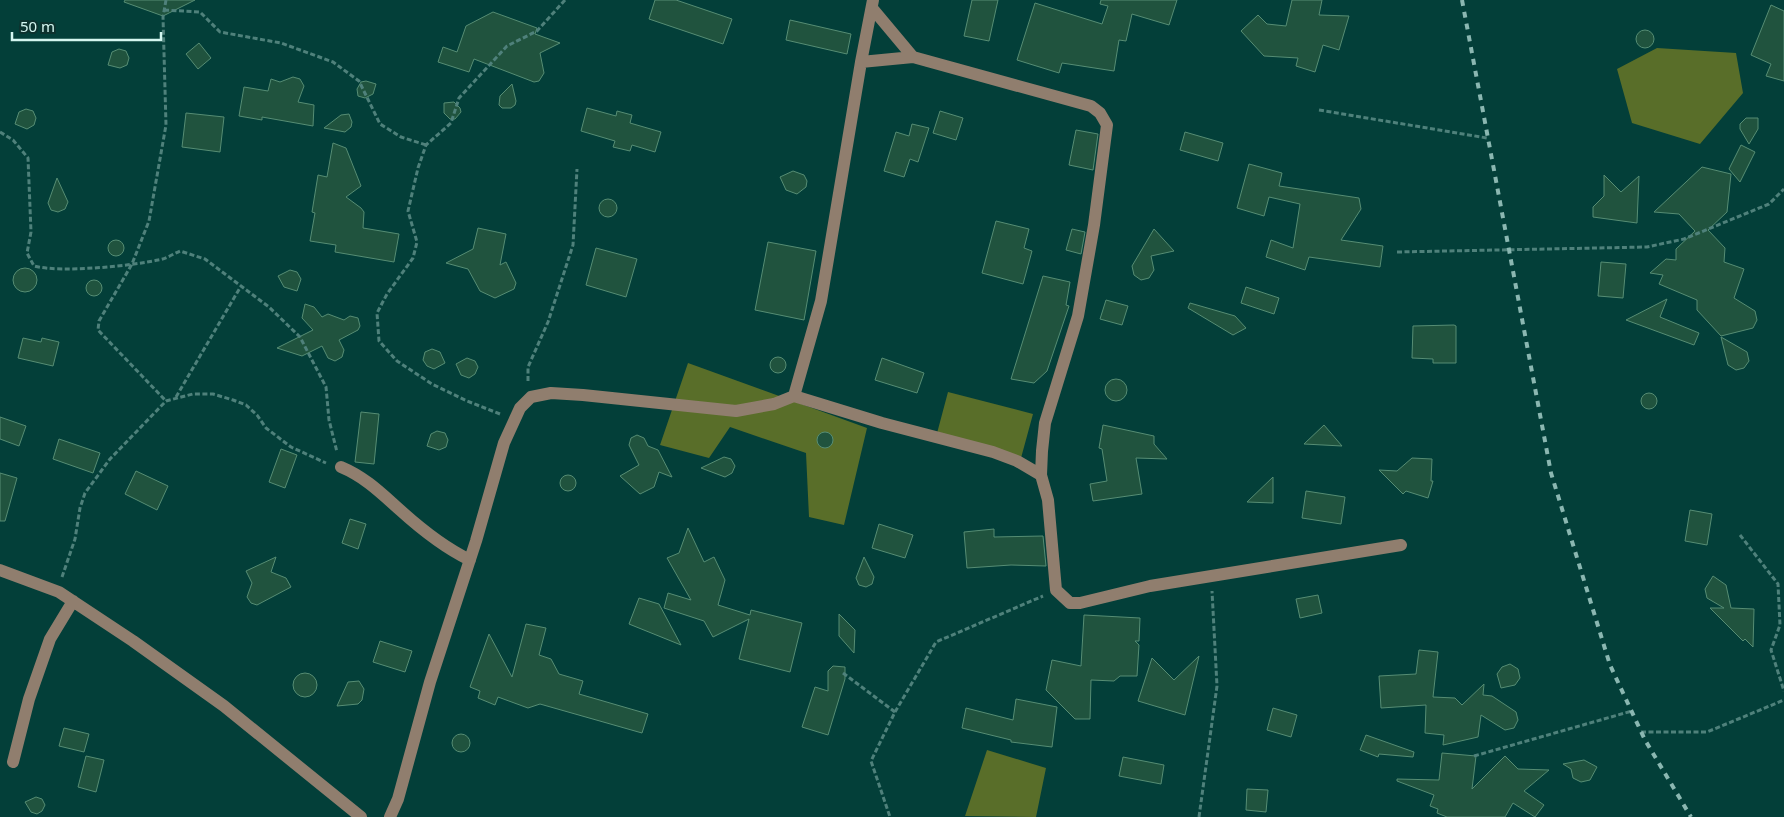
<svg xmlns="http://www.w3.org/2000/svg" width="1784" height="817" font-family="'Noto Sans',sans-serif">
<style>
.forest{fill:#596e29}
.building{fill:#20533e;stroke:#568d74}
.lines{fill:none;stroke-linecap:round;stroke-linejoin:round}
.path{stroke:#4f817b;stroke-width:3;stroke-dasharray:5 2.5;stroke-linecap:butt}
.minor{stroke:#907e6e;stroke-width:12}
.rail{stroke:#8bb7b1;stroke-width:4;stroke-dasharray:6 6;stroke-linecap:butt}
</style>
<rect width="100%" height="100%" fill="#033f39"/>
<path class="forest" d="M1657,48L1736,53L1743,93L1700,144L1632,123L1617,69Z
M688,363L867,428L844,525L809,517L806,453L730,427L709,458L660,445Z
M948,392L1033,414L1021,458L936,437Z
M987,750L1046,768L1036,817L965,816Z"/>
<path class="building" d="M125,0H195L163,16L124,2Z
M655,0H676L732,19L723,44L649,19Z
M972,0H998L989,41L964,36Z
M1101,0H1177L1169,25L1132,14L1126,41L1119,40L1114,71L1062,63L1059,73L1017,60L1035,3L1102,24L1108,6L1100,4Z
M1292,0H1322L1319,15L1349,16L1339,50L1323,45L1315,72L1296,66L1298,58L1264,56L1241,31L1258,15L1267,24L1286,26Z
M1771,5L1784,11V81L1766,76L1771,64L1751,55Z
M493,12L537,28L535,34L560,43L540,53L544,73L539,81L534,82L474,59L469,72L438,62L443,47L457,52L466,26Z
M790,20L851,34L847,54L786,40Z
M1636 39a9 9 0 1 1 18 0a9 9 0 1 1-18 0Z
M199,43L211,58L198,69L186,54Z
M119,49L126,51L129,58L127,65L120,68L108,65L112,52Z
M293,77L300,79L304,86L298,102L314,105L313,126L262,117V120L239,116L244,87L268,91L271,79L280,82Z
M366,81L376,84L373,94L365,98L358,96L357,89L361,82Z
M512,84L516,101L515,105L511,108H502L499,105L500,96Z
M454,102L460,108L461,112L455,119H450L444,113V103Z
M587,108L616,116L617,111L632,115L630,123L661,132L655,152L632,145L630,151L613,147L615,141L581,131Z
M26,109L33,111L36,118L34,125L27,129L15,124L19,112Z
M940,111L963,118L956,140L933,133Z
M186,113L224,117L220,152L182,147Z
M349,114L352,122L351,127L345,132L324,128L341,115Z
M1746,118H1758V129L1749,144L1740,129V124Z
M912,124L929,128L918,162L910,159L904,177L884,171L896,132L909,136Z
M1076,130L1098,134L1093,170L1069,165Z
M1185,132L1223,143L1218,161L1180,150Z
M333,143L346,148L361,186L346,197L361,208L364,212L363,228L399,234L394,262L335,252L336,245L310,241L315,213L312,212L318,175L327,177Z
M1741,145L1755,152L1740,182L1729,169Z
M1249,164L1282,173L1279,186L1359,198L1361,209L1341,240L1383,246L1380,267L1309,257L1305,270L1266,257L1271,240L1293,248L1300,204L1269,197L1264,216L1237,208Z
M1702,167L1731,174L1727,212L1708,230L1725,248L1724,262L1744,269L1734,298L1755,311L1757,320L1753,328L1721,336L1697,310V300L1659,284L1663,275L1650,273L1666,259L1676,260V249L1695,231L1679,214L1654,212Z
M793,171L804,175L807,181L806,187L797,194L786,190L780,177Z
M1604,175L1621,192L1639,176L1637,223L1593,217V207L1604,196Z
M57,178L68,202L65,209L58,212L51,210L48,203Z
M599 208a9 9 0 1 1 18 0a9 9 0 1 1-18 0Z
M996,221L1029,229L1024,248L1032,251L1023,284L982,273Z
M478,228L506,234L500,265L506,262L516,283L514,289L495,298L480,291L468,269L446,263L473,249Z
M1072,229L1085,232L1081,254L1066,250Z
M1154,229L1174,251L1151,256L1154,270L1149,278L1141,280L1134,275L1132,266Z
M108 248a8 8 0 1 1 16 0a8 8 0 1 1-16 0Z
M768,242L816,251L804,320L755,310Z
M596,248L637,259L626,297L586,285Z
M1601,262L1626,264L1623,298L1598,296Z
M13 280a12 12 0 1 1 24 0a12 12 0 1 1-24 0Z
M290,270L297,272L301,279L297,291L284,287L278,276Z
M1043,276L1070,282L1066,305L1069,306L1047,371L1034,383L1011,379Z
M86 288a8 8 0 1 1 16 0a8 8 0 1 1-16 0Z
M1246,287L1279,298L1274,314L1241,303Z
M1667,299L1660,317L1699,333L1694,345L1626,320Z
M1106,300L1128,306L1122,325L1100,319Z
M1190,303L1235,316L1246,328L1233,335L1188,308Z
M305,304L314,307L322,317L328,314L344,320L350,316L358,318L360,326L358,330L339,340L344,350L342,357L335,361L328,358L322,346L302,356L277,348L313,330L302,318Z
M1454,325L1456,326V363H1433V359L1412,358L1413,326Z
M1721,337L1747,352L1749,361L1744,368L1736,370L1728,365Z
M23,338L41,342L42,338L59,342L53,366L18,358Z
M432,349L440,352L445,363L434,369L427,366L423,360L425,352Z
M770 365a8 8 0 1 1 16 0a8 8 0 1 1-16 0Z
M467,358L475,361L478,367L475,374L469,378L461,375L456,364Z
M882,358L924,373L917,393L875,380Z
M1105 390a11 11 0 1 1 22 0a11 11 0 1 1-22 0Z
M1641 401a8 8 0 1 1 16 0a8 8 0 1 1-16 0Z
M361,412L379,414L374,464L355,462Z
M0,417L26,426L19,446L0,439Z
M1103,425L1154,436V444L1167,459L1136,458L1142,494L1093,501L1090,484L1107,481L1102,449L1099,448Z
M1324,425L1342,446L1304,444Z
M437,431L445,433L448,440L446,447L439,450L427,446L431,434Z
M817 440a8 8 0 1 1 16 0a8 8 0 1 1-16 0Z
M637,435L644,438L648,446L658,450L672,477L659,472L654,487L640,494L620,476L639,465L629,445L631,438Z
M59,439L100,453L93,473L53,459Z
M281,449L297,455L285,488L269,482Z
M724,457L731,459L735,466L732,473L725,477L701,468Z
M1412,458L1432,459L1431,481H1433L1428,498L1406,491L1403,494L1379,470L1397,471Z
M136,471L168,486L157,510L125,494Z
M0,473L17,478L5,521H0Z
M560 483a8 8 0 1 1 16 0a8 8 0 1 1-16 0Z
M1273,477V503L1247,502Z
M1306,491L1345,497L1341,524L1302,518Z
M1690,510L1712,514L1707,545L1685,541Z
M350,519L366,524L358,549L342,543Z
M879,524L913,535L905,558L872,548Z
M688,528L704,562L714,557L725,580L718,605L750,615L751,610L802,623L790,672L739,659L749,619L713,637L704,621L664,608L668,593L691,600L667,558L679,553Z
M994,529V537L1043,536L1046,566L1011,565L967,568L964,532Z
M276,557L271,572L286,578L291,587L257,605L251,603L247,597L252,583L246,571Z
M864,557L874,577L872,584L866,587L859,585L856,578Z
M1713,576L1726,585L1731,608L1754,609L1753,647L1745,639L1743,641L1710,608H1724L1707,598L1705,589Z
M1318,595L1322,613L1300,618L1296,599Z
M639,598L659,604L681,645L629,624Z
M839,614L855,630L854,653L839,636Z
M1084,615L1140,618L1139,641H1135L1139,645L1137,676H1120L1114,681L1091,680L1090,719H1075L1046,690L1052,660L1081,666Z
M526,624L546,628L539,655L551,659L559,674L583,681L579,694L648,714L642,733L540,704L528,708L498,697L495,705L478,698L480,691L470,687L489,634L512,677Z
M380,641L412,651L405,672L373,662Z
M1419,650L1438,652L1433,697L1455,698L1462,705L1484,684L1483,695L1492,696L1516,712L1518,720L1514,728L1505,730L1481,715L1478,737L1443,745L1444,735L1425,733L1426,705L1381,708L1379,676L1416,674Z
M1199,656L1185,715L1138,701L1152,658L1174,680Z
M1510,664L1518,669L1520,678L1515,685L1501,688L1497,674L1502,667Z
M833,666L845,667V679L828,735L802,727L815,687L828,691V671Z
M293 685a12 12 0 1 1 24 0a12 12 0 1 1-24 0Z
M359,681L364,689L362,700L358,704L337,706L348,682Z
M1016,699L1057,707L1052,747L1011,742V740L962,728L966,708L1013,720Z
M1273,708L1297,715L1291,737L1267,730Z
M64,728L89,734L84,752L59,746Z
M452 743a9 9 0 1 1 18 0a9 9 0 1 1-18 0Z
M1366,735L1414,752L1413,757L1379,754L1378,757L1360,750Z
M1442,753L1476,756L1472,789L1505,756L1518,769L1549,770L1524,791L1544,805L1535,817L1513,803L1505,817H1447L1437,813L1438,809L1430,806L1434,795L1397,781V779L1439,780Z
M86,756L104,760L96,792L78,787Z
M1123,757L1164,765L1161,784L1119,776Z
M1584,760L1597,767L1590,780L1581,782L1573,778L1571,769L1563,764Z
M1247,789L1268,790L1266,812L1246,810Z
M36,797L42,799L45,805L42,811L37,814L31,812L25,802Z"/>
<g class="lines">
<path class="path" d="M166,0L163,17L166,125L149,221L132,264L99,321L98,330L166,401
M164,10L200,12L220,32L281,43L333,62L359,81L380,124L401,137L426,145
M1319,110L1487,138
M0,132L13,140L28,158L31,232L27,253L34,266C60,273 131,266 158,260C166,259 173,254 180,251L205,259L269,307L300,337L326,387L329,420L337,452
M1397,252L1647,247L1684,239L1769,204L1784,189
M528,381V367L548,322L573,245L577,169
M176,397L241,286
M500,414L467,401L432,384L397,361L379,341L377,313L387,294L413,258L417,242L408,211L418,168L426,145L451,123L459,98L507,46L537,31L565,0
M1740,535L1778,584L1780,625L1771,650L1784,691
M62,577L75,539L80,508L85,493L110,459L166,401L193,394H213L233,400L246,405L257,415L266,428L291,447L326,463
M843,673L895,712L871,761L890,817
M895,712L936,642L1043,596
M1641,732H1707L1784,700
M1474,756L1632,711
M1199,817L1217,686L1212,591"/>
<path class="minor" d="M872,8L913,57
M861,62L913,57L1091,106L1100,113L1107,125L1094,225L1078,316L1045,423L1042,451L1041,475L1048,500L1056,590L1070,603H1080L1150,586L1401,545
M794,396L821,301L861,62L873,0
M341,467C365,477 381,493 400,510C421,529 445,548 470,560
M0,570L59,592L133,641L224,706L361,817
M13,762L29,699L50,639L73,601
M390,817L398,799L430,682L476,541L504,443L520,408L531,397L551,393L583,395L736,411L774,404L794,396L882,423L993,452L1017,461L1041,475"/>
<path class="rail" d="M1462,0L1551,473L1610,665L1645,740L1691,817"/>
</g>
<path d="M12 32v8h149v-8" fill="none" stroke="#d4f6f0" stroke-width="2.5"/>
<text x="20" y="32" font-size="15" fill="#d4f6f0" stroke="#0d322e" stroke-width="4" paint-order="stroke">50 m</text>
</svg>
